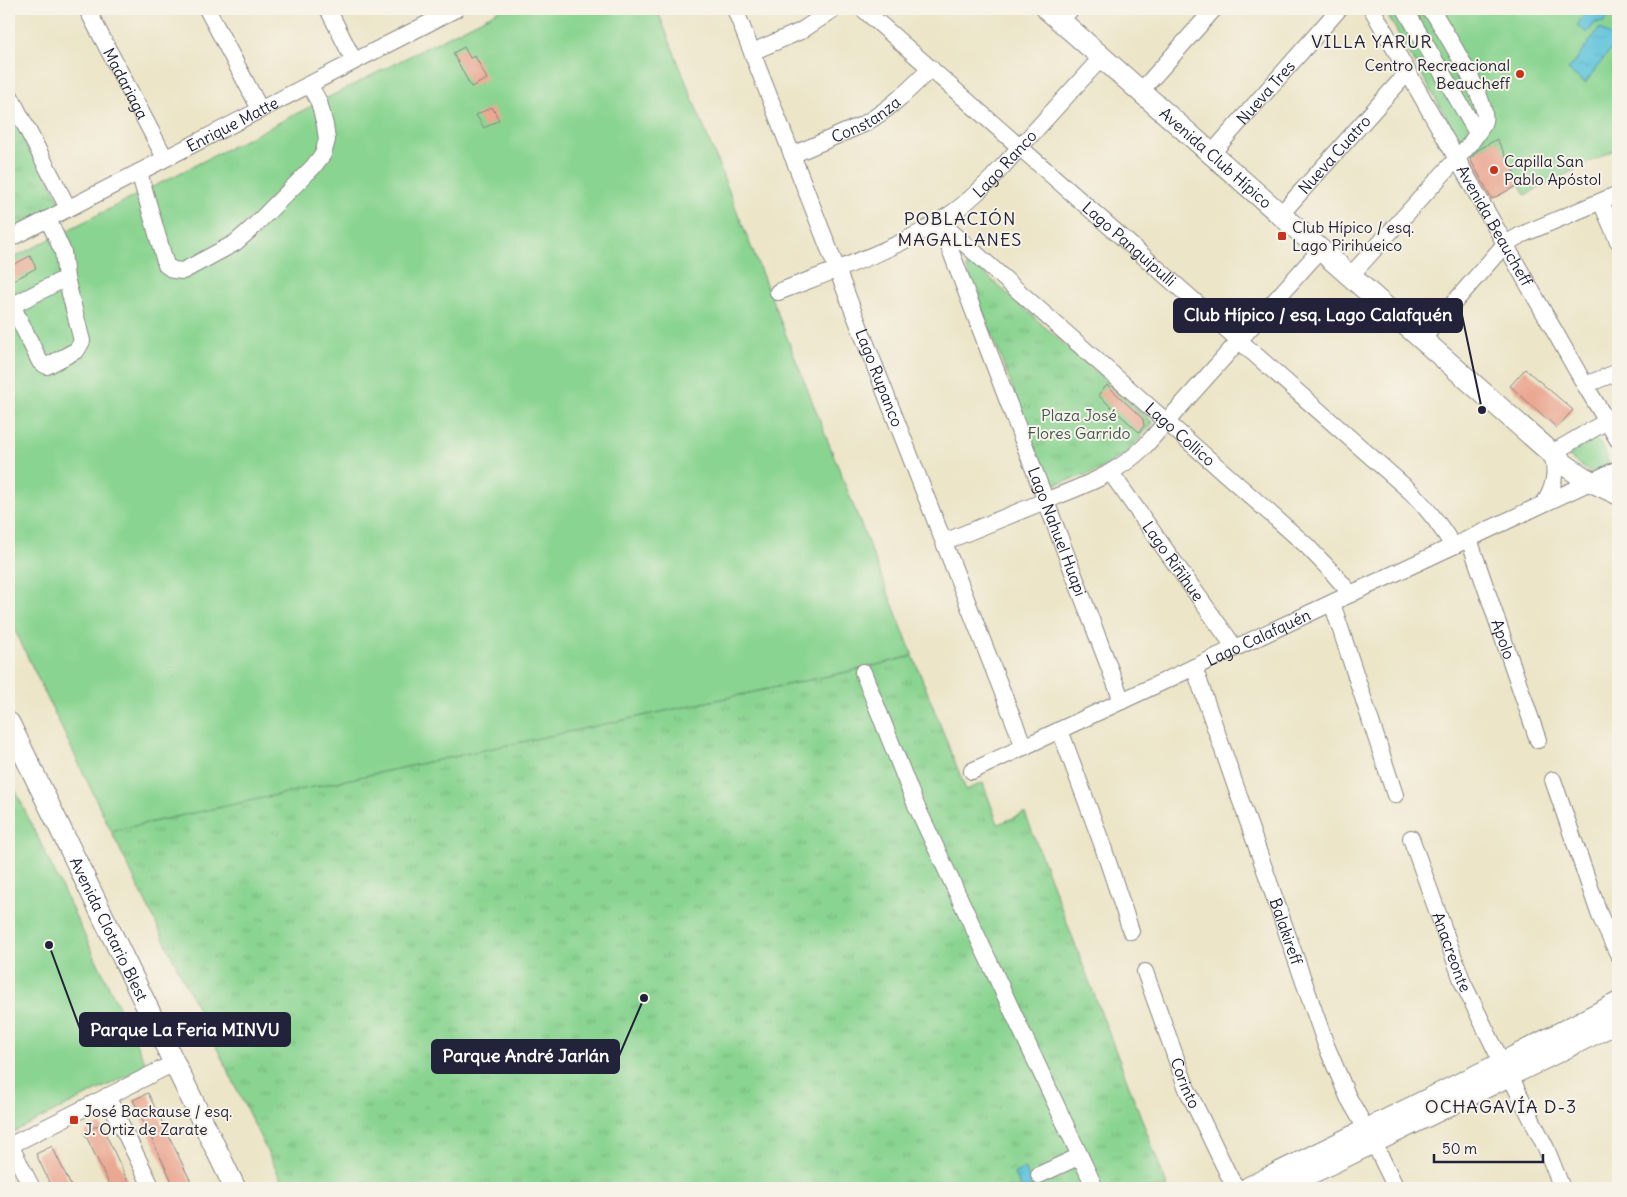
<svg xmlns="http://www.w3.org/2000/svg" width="1627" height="1197" font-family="Delius,sans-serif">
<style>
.grass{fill:#89d490;stroke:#567b66}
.park{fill:url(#park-tufts);stroke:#567b66}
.water{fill:url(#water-ripples);stroke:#40728b}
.building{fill:#eaa792}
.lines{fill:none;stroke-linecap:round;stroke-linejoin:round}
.minor-casing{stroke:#878482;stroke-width:18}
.major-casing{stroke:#878482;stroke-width:23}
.minor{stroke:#fff;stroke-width:16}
.major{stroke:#fff;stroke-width:21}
.poi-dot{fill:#c8321e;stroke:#f7f3e8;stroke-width:2}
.labels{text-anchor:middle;stroke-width:4;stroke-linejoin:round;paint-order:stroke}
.poi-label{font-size:16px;fill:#22223b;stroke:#f7f3e8;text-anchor:start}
.street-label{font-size:16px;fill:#22223b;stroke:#f7f3e8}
.park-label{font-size:16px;fill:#415754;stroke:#f7f3e8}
.neighbourhood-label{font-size:18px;letter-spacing:1px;fill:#22223b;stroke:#f7f3e8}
.leader{fill:none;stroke:#22223b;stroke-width:2}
.callout-dot{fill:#22223b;stroke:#f7f3e8;stroke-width:2}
.callout{fill:#22223b;stroke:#22223b;stroke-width:2}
.callout-label{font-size:18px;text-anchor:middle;font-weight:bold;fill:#fff}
</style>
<defs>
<pattern id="park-tufts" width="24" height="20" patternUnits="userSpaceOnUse" patternTransform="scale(1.25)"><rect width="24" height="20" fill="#89d490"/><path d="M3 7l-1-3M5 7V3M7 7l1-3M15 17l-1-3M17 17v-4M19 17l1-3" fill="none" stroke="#76b67d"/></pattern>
<pattern id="water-ripples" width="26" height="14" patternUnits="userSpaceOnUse" patternTransform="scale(1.25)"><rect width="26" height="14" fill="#5dc3db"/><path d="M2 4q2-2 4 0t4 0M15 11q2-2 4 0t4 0" fill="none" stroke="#51a7bd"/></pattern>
</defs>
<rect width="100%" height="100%" fill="#f7f3e8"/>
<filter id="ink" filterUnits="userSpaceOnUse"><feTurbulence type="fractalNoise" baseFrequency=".02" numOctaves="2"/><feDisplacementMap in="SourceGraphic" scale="10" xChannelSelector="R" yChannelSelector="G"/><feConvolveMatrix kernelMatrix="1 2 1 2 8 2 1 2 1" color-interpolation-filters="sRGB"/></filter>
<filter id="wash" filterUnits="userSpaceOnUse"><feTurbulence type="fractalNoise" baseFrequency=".0096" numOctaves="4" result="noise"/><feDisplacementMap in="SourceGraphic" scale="20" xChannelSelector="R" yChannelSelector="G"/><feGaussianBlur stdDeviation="1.12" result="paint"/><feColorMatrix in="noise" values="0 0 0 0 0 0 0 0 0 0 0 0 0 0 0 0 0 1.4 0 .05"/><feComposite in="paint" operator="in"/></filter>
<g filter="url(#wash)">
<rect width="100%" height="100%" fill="#ece5c8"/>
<path class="grass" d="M502,9H657L913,656L861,669L111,831L9,618V260Z
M1384,9H1618V148L1525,195L1497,140L1468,155Z
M1592,439C1601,440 1607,453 1608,462L1604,467L1592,474L1565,454Z
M9,777L147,1066L9,1134Z"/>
<path class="park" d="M9,104L62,205L9,234Z
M973,263L1153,423L1126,454L1095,472L1050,486L966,267Z
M913,656L966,790L983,783L998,824L1025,813L1168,1188H285L111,831L470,753L861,669Z"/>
<path class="water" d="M1589,9H1598L1608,17L1604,22L1595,23L1587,33L1577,25Z
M1600,28L1617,41L1585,83L1568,70Z
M1024,1168L1034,1188H1021L1014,1174Z"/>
<g id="blocks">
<path class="building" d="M464,47L470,58L475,56L487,79L471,87L453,53Z
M492,107L499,120L484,128L476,115Z
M1497,139L1520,184L1492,199L1470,159L1478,150Z
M30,256L36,268L9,283V267Z
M1525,369L1573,410L1557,428L1510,386Z
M1107,385L1143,419L1144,426L1139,432L1098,395Z
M148,1093L194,1188H175L133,1100Z
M101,1124L131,1188H111L84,1132Z
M52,1146L72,1188H52L36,1154Z"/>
</g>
</g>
<g filter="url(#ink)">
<use href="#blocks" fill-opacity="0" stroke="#878482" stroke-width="1"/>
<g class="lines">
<g class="minor-casing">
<g id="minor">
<path id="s1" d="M87,9L165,158"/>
<path d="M207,9L260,109"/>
<path d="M328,9L354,61"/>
<path id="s2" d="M735,9L1024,747"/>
<path id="s3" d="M863,9L1411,492C1428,509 1441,526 1453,546"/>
<path id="s4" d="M1372,9L1585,385L1618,440"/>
<path d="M1405,9L1477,133"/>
<path d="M1061,21L1071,9"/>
<path d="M752,52L801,31L834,9"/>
<path d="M1141,91L1214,9"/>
<path d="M9,94L68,208"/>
<path id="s5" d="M1212,153L1339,9"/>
<path id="s6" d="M792,155L864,124C890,109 910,89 931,68"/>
<path d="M139,172L166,265L173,270L183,271L235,243L251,229L313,167L323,154L327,140L325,125L319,102L309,84"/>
<path d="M1601,202L1618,241"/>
<path id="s7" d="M1281,214L1408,72"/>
<path d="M48,219L63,252L66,278L82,341L77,350L47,366L40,362L14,309L17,303L66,278"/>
<path id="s8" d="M939,221L1306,545L1332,572L1351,594"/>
<path id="s9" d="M940,223L1122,701"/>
<path id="s10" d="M9,239L456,9"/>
<path d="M1351,275L1470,144C1474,137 1482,129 1484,121C1490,103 1446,34 1435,15L1428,9"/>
<path id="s11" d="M778,292C835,270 902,248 952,213C967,203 979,191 992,178L1102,57"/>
<path d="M1423,338L1505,244L1521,235L1618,194"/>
<path d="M1585,385L1618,372"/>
<path id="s12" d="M1111,473L1235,648"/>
<path d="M1544,503C1554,489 1557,471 1552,453L1607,421"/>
<path id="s13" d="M1469,539L1538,740"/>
<path d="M944,542C976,529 1008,516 1040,503C1077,488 1115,476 1144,447L1321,249"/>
<path d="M1332,603L1395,795"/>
<path id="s14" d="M1194,667L1326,1045L1348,1097L1374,1143L1396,1188"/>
<path d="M863,672L915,803L1095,1188"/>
<path d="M1060,730L1101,841L1131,931"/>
<path id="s15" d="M972,771L1618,469"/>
<path d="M1553,780L1600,916L1618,954"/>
<path id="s16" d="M1411,838L1463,983L1502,1063"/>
<path id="s17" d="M1145,972L1187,1089L1230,1178L1237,1188"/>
<path d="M1510,1076L1546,1148L1562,1188"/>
<path d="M107,1096L152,1188"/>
<path d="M10,1145L32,1188"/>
<path d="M9,1146L174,1063"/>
<path d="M1039,1175L1080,1156"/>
</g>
</g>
<g class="major-casing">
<g id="major">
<path id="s18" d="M1047,9L1565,465L1584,478L1618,494"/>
<path id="s19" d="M9,723L235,1188"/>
<path d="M1248,1188L1502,1063L1618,1003"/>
<path d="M1281,1188L1618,1022"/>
</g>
</g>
<use href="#minor" class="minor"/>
<use href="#major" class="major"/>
</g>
</g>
<g class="poi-dot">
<circle cx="1520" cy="74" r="5"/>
<circle cx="1494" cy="170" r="5"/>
<rect x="1277" y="231" width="10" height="10" rx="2.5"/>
<rect x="69" y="1115" width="10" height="10" rx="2.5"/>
</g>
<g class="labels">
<g class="poi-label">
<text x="1510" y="71" text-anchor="end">Centro Recreacional<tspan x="1510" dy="18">Beaucheff</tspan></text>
<text x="1504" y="167">Capilla San<tspan x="1504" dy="18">Pablo Apóstol</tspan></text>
<text x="1292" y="233">Club Hípico / esq.<tspan x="1292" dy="18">Lago Pirihueico</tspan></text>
<text x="84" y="1117">José Backause / esq.<tspan x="84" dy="18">J. Ortiz de Zarate</tspan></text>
</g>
<g class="street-label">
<text dy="6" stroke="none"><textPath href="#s1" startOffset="84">Madariaga</textPath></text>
<text dy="6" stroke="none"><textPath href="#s5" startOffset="81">Nueva Tres</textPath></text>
<text dy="6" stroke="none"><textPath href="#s6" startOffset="82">Constanza</textPath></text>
<text dy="6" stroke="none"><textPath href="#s10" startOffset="251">Enrique Matte</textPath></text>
<text dy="6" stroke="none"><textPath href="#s7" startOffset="80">Nueva Cuatro</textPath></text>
<text dy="6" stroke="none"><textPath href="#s18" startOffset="225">Avenida Club Hípico</textPath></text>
<text dy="6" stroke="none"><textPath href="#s11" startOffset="264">Lago Ranco</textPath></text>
<text dy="6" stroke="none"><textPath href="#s4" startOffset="249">Avenida Beaucheff</textPath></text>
<text dy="6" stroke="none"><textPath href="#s3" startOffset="355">Lago Panguipulli</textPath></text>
<text dy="6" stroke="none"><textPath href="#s2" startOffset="396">Lago Rupanco</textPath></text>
<text dy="6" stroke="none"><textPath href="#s8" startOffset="322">Lago Collico</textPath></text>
<text dy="6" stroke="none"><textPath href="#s9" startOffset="330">Lago Nahuel Huapi</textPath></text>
<text dy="6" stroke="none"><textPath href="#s12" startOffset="108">Lago Riñihue</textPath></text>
<text dy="6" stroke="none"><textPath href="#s15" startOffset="316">Lago Calafquén</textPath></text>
<text dy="6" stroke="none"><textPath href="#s13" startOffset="106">Apolo</textPath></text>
<text dy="6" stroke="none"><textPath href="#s19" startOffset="229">Avenida Clotario Blest</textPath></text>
<text dy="6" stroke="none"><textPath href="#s14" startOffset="280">Balakireff</textPath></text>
<text dy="6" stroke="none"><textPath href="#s16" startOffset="121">Anacreonte</textPath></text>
<text dy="6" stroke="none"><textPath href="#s17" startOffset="118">Corinto</textPath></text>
</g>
<g class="park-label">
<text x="1079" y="421">Plaza José<tspan x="1079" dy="18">Flores Garrido</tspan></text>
</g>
<g class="neighbourhood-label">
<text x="1372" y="48">VILLA YARUR</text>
<text x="960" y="225">POBLACIÓN<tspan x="960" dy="21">MAGALLANES</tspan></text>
<text x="1501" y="1113">OCHAGAVÍA D-3</text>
</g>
</g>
<path class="leader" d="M1482 410L1462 315M49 945L80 1029M644 998L619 1056"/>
<g class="callout-dot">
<circle cx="1482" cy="410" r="5"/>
<circle cx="49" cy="945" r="5"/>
<circle cx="644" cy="998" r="5"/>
</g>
<g class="callout">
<rect x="1174" y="299" width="288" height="33" rx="5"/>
<rect x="80" y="1013" width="210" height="33" rx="5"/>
<rect x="432" y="1040" width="187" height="33" rx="5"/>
</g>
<g class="callout-label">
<text x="1318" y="321">Club Hípico / esq. Lago Calafquén</text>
<text x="185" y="1036">Parque La Feria MINVU</text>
<text x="526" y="1062">Parque André Jarlán</text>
</g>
<rect width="1627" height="1197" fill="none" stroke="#f7f3e8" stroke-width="30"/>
<path d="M1434 1154v8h109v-8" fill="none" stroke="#22223b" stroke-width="2.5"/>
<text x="1442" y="1154" font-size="15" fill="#22223b" stroke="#f7f3e8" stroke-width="4" paint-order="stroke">50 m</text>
</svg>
